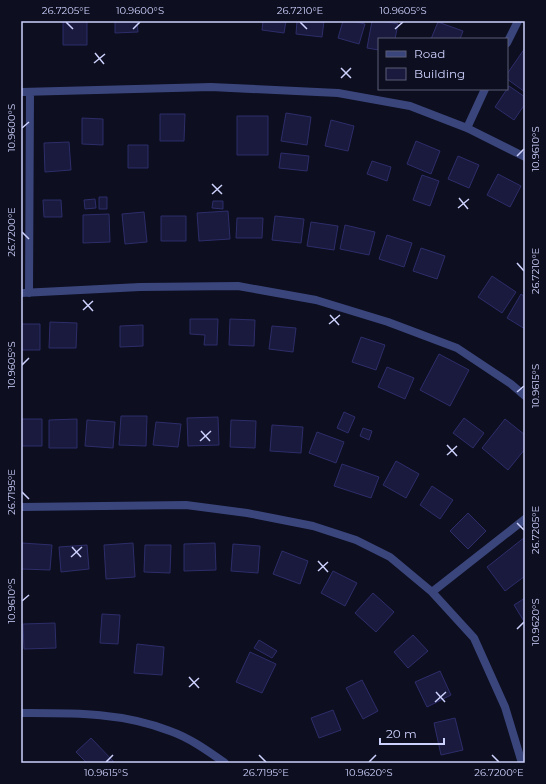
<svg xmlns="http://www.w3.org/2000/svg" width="546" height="784" font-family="Montserrat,sans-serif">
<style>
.building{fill:#1a1a3f;stroke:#2d2d6a}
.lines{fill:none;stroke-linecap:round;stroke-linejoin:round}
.minor{stroke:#3a457c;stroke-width:8}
.ticks{fill:none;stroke:#cdd1fd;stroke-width:1.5}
.neatline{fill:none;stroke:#cdd1fd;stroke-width:1.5}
.ticks-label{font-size:10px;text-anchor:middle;fill:#cdd1fd}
</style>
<rect width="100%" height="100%" fill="#0d0e1f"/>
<path class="building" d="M63,21H87V45H63Z
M115,21H137L138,32L115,33Z
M263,21H286L284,33L262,30Z
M297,21H324L322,37L296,34Z
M343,21H352L365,24L359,44L338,38Z
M372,21H381L398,24L395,39H379V50L367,48Z
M438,22L463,31L460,39H431Z
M525,48V92L507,79V74Z
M509,86L525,97V104L514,120L495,107Z
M286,113L311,117L307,145L281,141Z
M160,114H185L184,141H160Z
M237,116H268V155H237Z
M82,118L103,119V145L82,144Z
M331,120L354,126L348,151L325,146Z
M416,141L440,151L431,174L407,164Z
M69,142L71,170L45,172L44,143Z
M128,145H148V168H128Z
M281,153L309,156L307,171L279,168Z
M458,156L479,165L469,188L448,179Z
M372,161L391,167L387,181L367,174Z
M498,174L521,186L510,207L487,195Z
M422,175L439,181L430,206L413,200Z
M99,197H107V209H99Z
M95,199L96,208L85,209L84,200Z
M43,200H61L62,217H44Z
M213,201H223V209L212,208Z
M228,211L230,239L199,241L197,213Z
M144,212L147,242L125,244L122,214Z
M109,214L110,242L83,243V215Z
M161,216H186V241H161Z
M275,216L304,219L301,243L272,240Z
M237,218H263L262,238H236Z
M311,222L338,226L334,250L307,246Z
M345,225L375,232L369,255L340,249Z
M387,235L412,243L404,267L379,259Z
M421,248L445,256L437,279L413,271Z
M492,276L516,292L502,313L478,297Z
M521,294L525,297V329L507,318Z
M190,319H218L217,345H204L205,335L190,334Z
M230,319L255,320L254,346L229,345Z
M50,322L77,323L76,348H49Z
M21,324H40V350H21Z
M143,325V346L120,347V326Z
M272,326L296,328L293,352L269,349Z
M361,337L385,345L376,370L352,362Z
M439,354L469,370L450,406L420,390Z
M387,367L414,378L405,399L378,387Z
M344,412L355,417L348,433L337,428Z
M121,416H147L146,446L119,445Z
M218,417L219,445L188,446L187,418Z
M464,418L484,433L473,448L453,433Z
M21,419H42V446H21Z
M77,419V448H49V420Z
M505,419L525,435V449L508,470L482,448Z
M87,420L115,422L113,448L85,446Z
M231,420L256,421L255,448L230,447Z
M156,422L181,424L178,447L153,445Z
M272,425L303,427L301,453L270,451Z
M363,428L372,431L369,440L360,436Z
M317,432L344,442L336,463L309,453Z
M396,461L419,474L406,498L383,485Z
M342,464L379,477L371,498L334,486Z
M432,486L453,500L440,519L420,505Z
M468,513L486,531L468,549L450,531Z
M525,537V576L505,591L487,567Z
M22,543L52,545L50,570L21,569Z
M133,543L135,577L106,579L104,545Z
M215,543L216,570L184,571V544Z
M233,544L260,546L258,573L231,571Z
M87,545L89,569L61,572L59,547Z
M145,545H171L170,573L144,572Z
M282,551L308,561L300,584L273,574Z
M333,571L357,583L345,606L321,593Z
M373,593L394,612L376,632L355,613Z
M525,598V623L514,605Z
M102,614L120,615L118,644L100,643Z
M55,623L56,648L24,649L23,624Z
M413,635L428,651L408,668L394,652Z
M259,640L277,651L272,658L254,648Z
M137,644L164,647L162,675L134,673Z
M250,652L276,664L262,693L236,682Z
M440,671L451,695L427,707L415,682Z
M362,680L378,711L363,719L346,688Z
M333,710L341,730L319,738L311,718Z
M455,718L463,750L441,755L434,723Z
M91,738L115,763H87L76,752Z"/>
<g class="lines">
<path class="minor" d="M507,43L518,21
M21,92L211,87L338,93L410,106L467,128L525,157
M467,128L485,89
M21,293L140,287L238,286L316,300L388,322L457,348L511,384L525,396
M29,293L30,92
M21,507L186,505L247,513L313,526L356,540L390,557L432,592L474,638L505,707L522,763
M432,592L525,519
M21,713C72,713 122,712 170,731C190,738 208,751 225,763"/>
</g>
<path class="ticks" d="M66,22L73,29M300,22L307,29M133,29L140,22M395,29L403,22M95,53L104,64M94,63L105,54M341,68L351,78M341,78L351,68M22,128L29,122M517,156L524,149M212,184L222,194M212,194L222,185M459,198L468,209M458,208L469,199M22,232L29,239M517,263L524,271M83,300L93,311M83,310L93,301M330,315L339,325M329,324L340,315M22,365L29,358M517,392L524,386M201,431L210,441M200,441L211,431M447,445L457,456M447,455L457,446M22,492L29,499M517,523L524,530M72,547L81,557M71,557L82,547M318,561L328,572M318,571L328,562M22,601L29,595M517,629L524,622M189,677L199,688M189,687L199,678M436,692L445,702M435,702L446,692M259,755L266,762M492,755L499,762M106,762L113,755M369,762L376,755"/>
<rect width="546" height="784" fill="none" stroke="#0d0e1f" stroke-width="44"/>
<rect x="378" y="38" width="130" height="52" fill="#0d0e1f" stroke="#5a5c78"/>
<rect x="386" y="51" width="20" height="6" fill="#3a457c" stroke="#5a5c78"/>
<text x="414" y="58" font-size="12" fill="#cdd1fd">Road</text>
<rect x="386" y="68" width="20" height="12" fill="#1a1a3f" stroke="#5a5c78"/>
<text x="414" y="78" font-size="12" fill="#cdd1fd">Building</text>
<path d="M380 738v6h64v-6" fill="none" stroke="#cdd1fd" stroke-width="2"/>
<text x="386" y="738" font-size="12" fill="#cdd1fd" stroke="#0d0e1f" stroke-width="3" paint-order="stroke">20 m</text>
<rect x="22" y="22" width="502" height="740" class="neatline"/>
<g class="ticks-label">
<text x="66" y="14">26.7205°E</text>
<text x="140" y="14">10.9600°S</text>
<text x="300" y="14">26.7210°E</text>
<text x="403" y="14">10.9605°S</text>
<text transform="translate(11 128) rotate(-90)" y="4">10.9600°S</text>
<text transform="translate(535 149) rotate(-90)" y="4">10.9610°S</text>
<text transform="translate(11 232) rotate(-90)" y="4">26.7200°E</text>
<text transform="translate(535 271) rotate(-90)" y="4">26.7210°E</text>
<text transform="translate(11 365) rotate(-90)" y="4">10.9605°S</text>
<text transform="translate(535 386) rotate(-90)" y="4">10.9615°S</text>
<text transform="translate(11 492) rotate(-90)" y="4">26.7195°E</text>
<text transform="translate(535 530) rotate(-90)" y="4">26.7205°E</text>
<text transform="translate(11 601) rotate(-90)" y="4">10.9610°S</text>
<text transform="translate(535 622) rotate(-90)" y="4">10.9620°S</text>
<text x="106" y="776">10.9615°S</text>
<text x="266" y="776">26.7195°E</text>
<text x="369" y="776">10.9620°S</text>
<text x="499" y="776">26.7200°E</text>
</g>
</svg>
